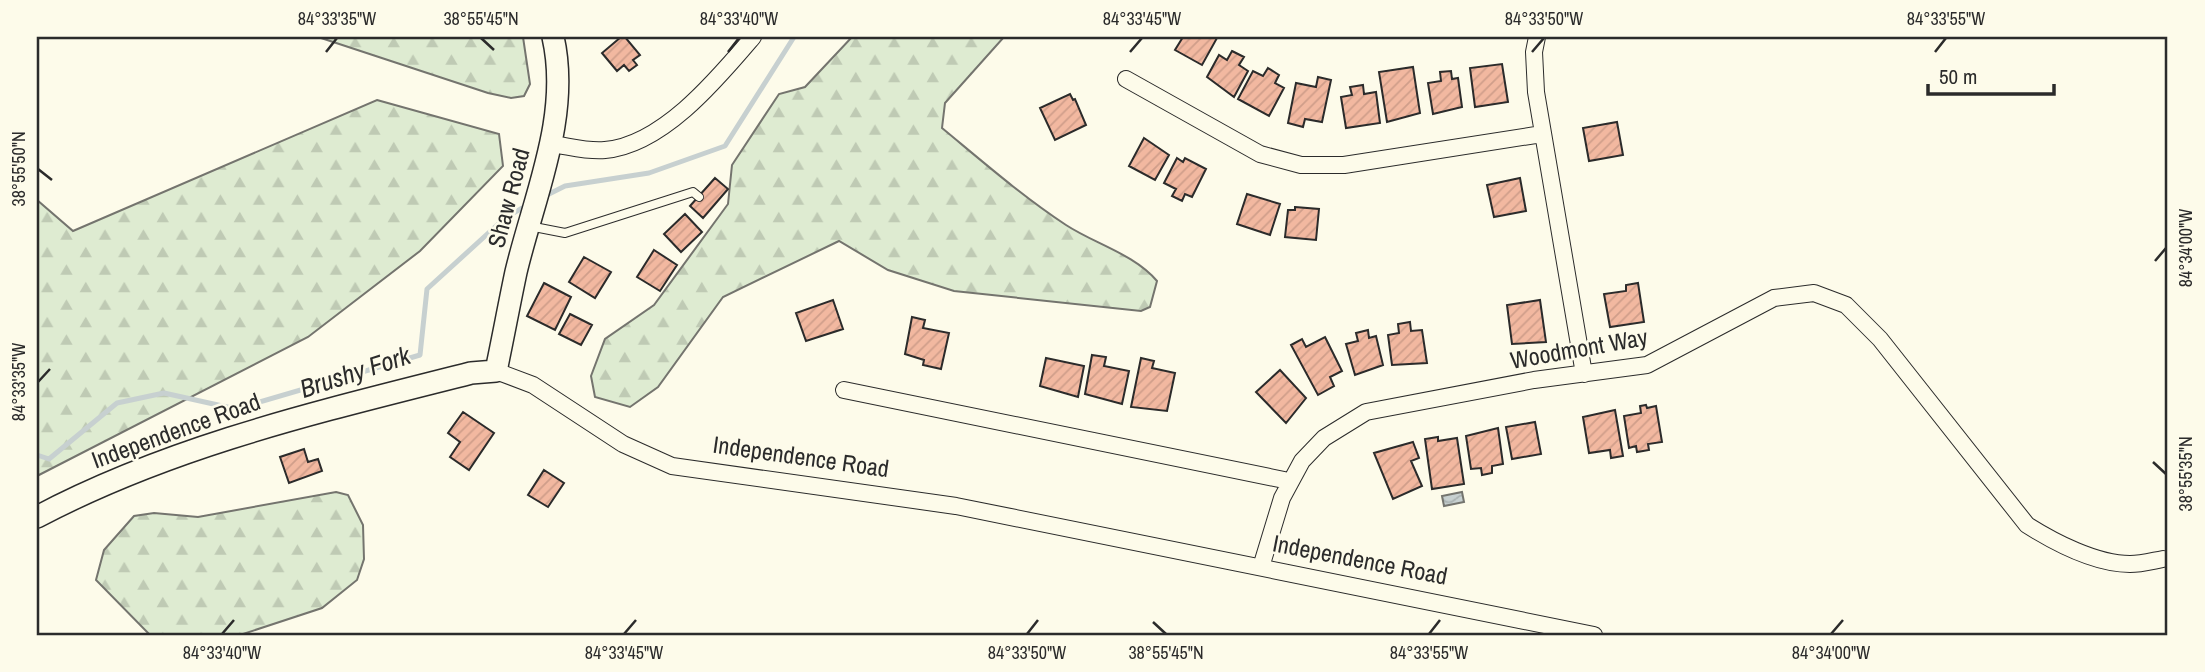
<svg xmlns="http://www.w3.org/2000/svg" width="2205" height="672" font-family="'Archivo Narrow',sans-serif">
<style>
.forest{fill:url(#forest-firs);stroke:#74746e;stroke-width:2}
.water{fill:url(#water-waves);stroke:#74746e;stroke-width:2}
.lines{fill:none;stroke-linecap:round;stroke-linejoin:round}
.stream{stroke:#c7d0d0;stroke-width:5}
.building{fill:url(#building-hatch);stroke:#2b2b2b;stroke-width:2}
.lane-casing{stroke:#2b2b2b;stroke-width:10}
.street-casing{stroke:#2b2b2b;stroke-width:18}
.secondary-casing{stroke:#2b2b2b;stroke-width:24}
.lane{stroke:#fdfbea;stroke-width:8}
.street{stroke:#fdfbea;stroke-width:16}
.secondary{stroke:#fdfbea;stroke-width:21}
.ticks{fill:none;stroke:#2b2b2b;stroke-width:2.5}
.labels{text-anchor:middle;stroke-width:5;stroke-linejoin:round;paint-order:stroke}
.street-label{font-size:24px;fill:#2b2b2b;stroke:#fdfbea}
.water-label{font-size:26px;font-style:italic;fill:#2b2b2b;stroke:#fdfbea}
.neatline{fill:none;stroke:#2b2b2b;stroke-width:2.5}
.ticks-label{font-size:18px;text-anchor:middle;fill:#2b2b2b}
</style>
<defs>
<pattern id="forest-firs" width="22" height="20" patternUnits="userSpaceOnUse" patternTransform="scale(1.75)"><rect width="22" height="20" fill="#deebd1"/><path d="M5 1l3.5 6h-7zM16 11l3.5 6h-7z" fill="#bfcab4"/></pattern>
<pattern id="water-waves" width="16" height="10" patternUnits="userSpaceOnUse" patternTransform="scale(1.75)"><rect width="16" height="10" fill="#c7d0d0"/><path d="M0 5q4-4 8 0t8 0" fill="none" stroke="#abb3b3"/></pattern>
<pattern id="building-hatch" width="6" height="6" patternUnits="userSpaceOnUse" patternTransform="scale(1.75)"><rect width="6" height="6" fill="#f2b8a0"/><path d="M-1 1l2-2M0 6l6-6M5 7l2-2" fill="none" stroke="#d09e8a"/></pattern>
</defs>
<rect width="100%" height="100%" fill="#fdfbea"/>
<path class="forest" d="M318,37H523L530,84L524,96L511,98L488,93Z
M852,37H1004L945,103L942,128C982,161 1022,196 1066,225C1095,244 1134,254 1157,281L1150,307L1141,311L954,291L888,270L839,241L723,297L658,387L630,407L595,397L591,376L605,339L654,305L728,204L732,165L779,94L805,87Z
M377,100L499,134L503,166L420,251L308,337L37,476V200L73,231Z
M336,492L348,495L363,525L364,559L357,580L322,608L240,635H150L96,580L104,550L134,516L154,513L198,517Z"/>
<path class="water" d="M1462,492L1464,502L1444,506L1442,496Z"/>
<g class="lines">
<path class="stream" d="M543,197L565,186L649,173L725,146L794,37
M37,455L49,459L117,403L164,393L236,409L420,355L427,289L506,217L528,205"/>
</g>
<path class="building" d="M621,37H625L640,55L633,60L637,65L629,71L624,65L617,71L602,53Z
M1183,37H1215L1217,38L1202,65L1175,50Z
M1232,51L1244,57L1239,65L1248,71L1234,97L1207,77L1219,55L1227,60Z
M1502,64L1508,102L1475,107L1470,68Z
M1413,67L1420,113L1387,122L1379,72Z
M1268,68L1279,75L1275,83L1284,88L1269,116L1238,99L1253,71L1263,76Z
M1451,71L1452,79L1458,78L1462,107L1433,114L1428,83L1441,81L1440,72Z
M1318,77L1331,80L1322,122L1305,119L1303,127L1288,123L1296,83L1316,87Z
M1363,85L1364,94L1376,92L1380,123L1346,128L1341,97L1352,95L1350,87Z
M1070,94L1073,100L1075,99L1086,125L1055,140L1040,108Z
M1617,122L1623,155L1589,161L1583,128Z
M1144,138L1169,155L1155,180L1129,166Z
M1177,158L1183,162L1185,158L1206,169L1192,197L1185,194L1182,201L1172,196L1176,189L1164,183Z
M715,178L728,189L703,218L690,206Z
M1520,178L1526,211L1494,217L1487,185Z
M1247,194L1280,204L1270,235L1237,224Z
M1295,207L1319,209L1316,240L1285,237L1288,210H1295Z
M685,214L702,232L681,252L664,234Z
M654,250L677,265L660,291L637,277Z
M584,257L611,272L595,298L569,282Z
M544,283L571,297L555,330L527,316Z
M1638,283L1644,322L1610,327L1604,294L1626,291V285Z
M833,300L843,329L806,341L796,313Z
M1540,300L1546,342L1512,344L1507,305Z
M570,314L592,325L581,345L559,334Z
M912,317L925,320L923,328L949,333L941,369L923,365L924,360L905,354Z
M1410,322L1411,331L1422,330L1427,363L1392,365L1388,335L1399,333L1398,324Z
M1368,330L1369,338L1376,336L1383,365L1355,375L1346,344L1358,341L1356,333Z
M1325,337L1342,371L1330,377L1334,386L1318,395L1291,345L1302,339L1306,347Z
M1092,355L1106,357L1104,366L1129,371L1122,404L1085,394Z
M1046,358L1084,366L1078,397L1040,386Z
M1141,358L1154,361L1152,368L1175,373L1167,411L1131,407Z
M1280,370L1306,398L1286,423L1256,392Z
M1646,405L1647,408L1656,406L1662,442L1648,444L1649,450L1637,452L1636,446L1629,448L1624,416L1641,413L1640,406Z
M1615,410L1623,456L1611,458L1610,450L1589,453L1583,417Z
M463,412L494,433L469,470L450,457L460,442L448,433Z
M1535,422L1541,454L1512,459L1506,427Z
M1498,428L1503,464L1492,466V473L1482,475L1481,468L1471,469L1466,436Z
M1438,437V441L1457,438L1464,484L1432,489L1425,439Z
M1413,442L1419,458L1411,461L1422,486L1393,499L1374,453Z
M304,449L308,462L318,459L322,471L289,483L280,457Z
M544,470L564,483L548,507L528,495Z"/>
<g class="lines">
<g class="lane-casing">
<path id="lane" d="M529,226L565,233L693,192L699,197"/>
</g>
<g class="street-casing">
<path id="street" d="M1537,37L1534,52L1536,92L1584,374
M1126,79L1260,154L1301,165H1344L1542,134
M552,144C568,146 588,152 605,150C663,145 718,78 753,37
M496,371L533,385L623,444L672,466L956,506L1594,635
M844,390L1289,481
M1261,567L1282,498L1302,461L1324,438L1366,412L1534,380L1647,365L1774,298L1814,293L1846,305L1880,339L2027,525C2054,542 2096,564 2130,564C2141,564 2152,561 2163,559"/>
</g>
<g class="secondary-casing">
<path id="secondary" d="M37,517C173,445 322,411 471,373L496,371C503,338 509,305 516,272C534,196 571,116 553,37"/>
</g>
<use href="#lane" class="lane"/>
<use href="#street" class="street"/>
<use href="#secondary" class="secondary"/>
</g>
<path class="ticks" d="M481,38L494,50M326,52L337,38M728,52L739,38M1130,52L1142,38M1532,52L1544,38M1935,52L1946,38M38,169L52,180M2155,261L2166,248M38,382L50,369M2153,462L2166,474M1153,622L1166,634M222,634L234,620M624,634L636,620M1027,634L1038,620M1429,634L1440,620M1831,634L1843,620"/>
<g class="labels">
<g class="street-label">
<text transform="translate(509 198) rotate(-75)" y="8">Shaw Road</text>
<text transform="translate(1579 349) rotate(-10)" y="8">Woodmont Way</text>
<text transform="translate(176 431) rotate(-20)" y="8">Independence Road</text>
<text transform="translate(801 457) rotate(8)" y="8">Independence Road</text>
<text transform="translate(1360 560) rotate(11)" y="8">Independence Road</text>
</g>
<g class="water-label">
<text transform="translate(355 372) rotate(-18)" y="9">Brushy Fork</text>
</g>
</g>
<rect width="2205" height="672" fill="none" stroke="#fdfbea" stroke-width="77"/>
<path d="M1928 84v10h126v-10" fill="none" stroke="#2b2b2b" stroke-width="3.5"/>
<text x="1939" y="84" font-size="21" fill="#2b2b2b" stroke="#fdfbea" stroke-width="5" paint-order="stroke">50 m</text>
<rect x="38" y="38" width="2128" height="596" class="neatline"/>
<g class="ticks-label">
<text x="337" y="25">84°33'35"W</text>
<text x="481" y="25">38°55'45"N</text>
<text x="739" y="25">84°33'40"W</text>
<text x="1142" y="25">84°33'45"W</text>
<text x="1544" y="25">84°33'50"W</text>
<text x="1946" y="25">84°33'55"W</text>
<text transform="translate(19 169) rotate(-90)" y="6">38°55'50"N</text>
<text transform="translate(2186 248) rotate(-90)" y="6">84°34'00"W</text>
<text transform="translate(19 382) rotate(-90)" y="6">84°33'35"W</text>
<text transform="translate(2186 474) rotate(-90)" y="6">38°55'35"N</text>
<text x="222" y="659">84°33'40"W</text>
<text x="624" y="659">84°33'45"W</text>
<text x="1027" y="659">84°33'50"W</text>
<text x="1166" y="659">38°55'45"N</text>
<text x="1429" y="659">84°33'55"W</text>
<text x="1831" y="659">84°34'00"W</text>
</g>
</svg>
